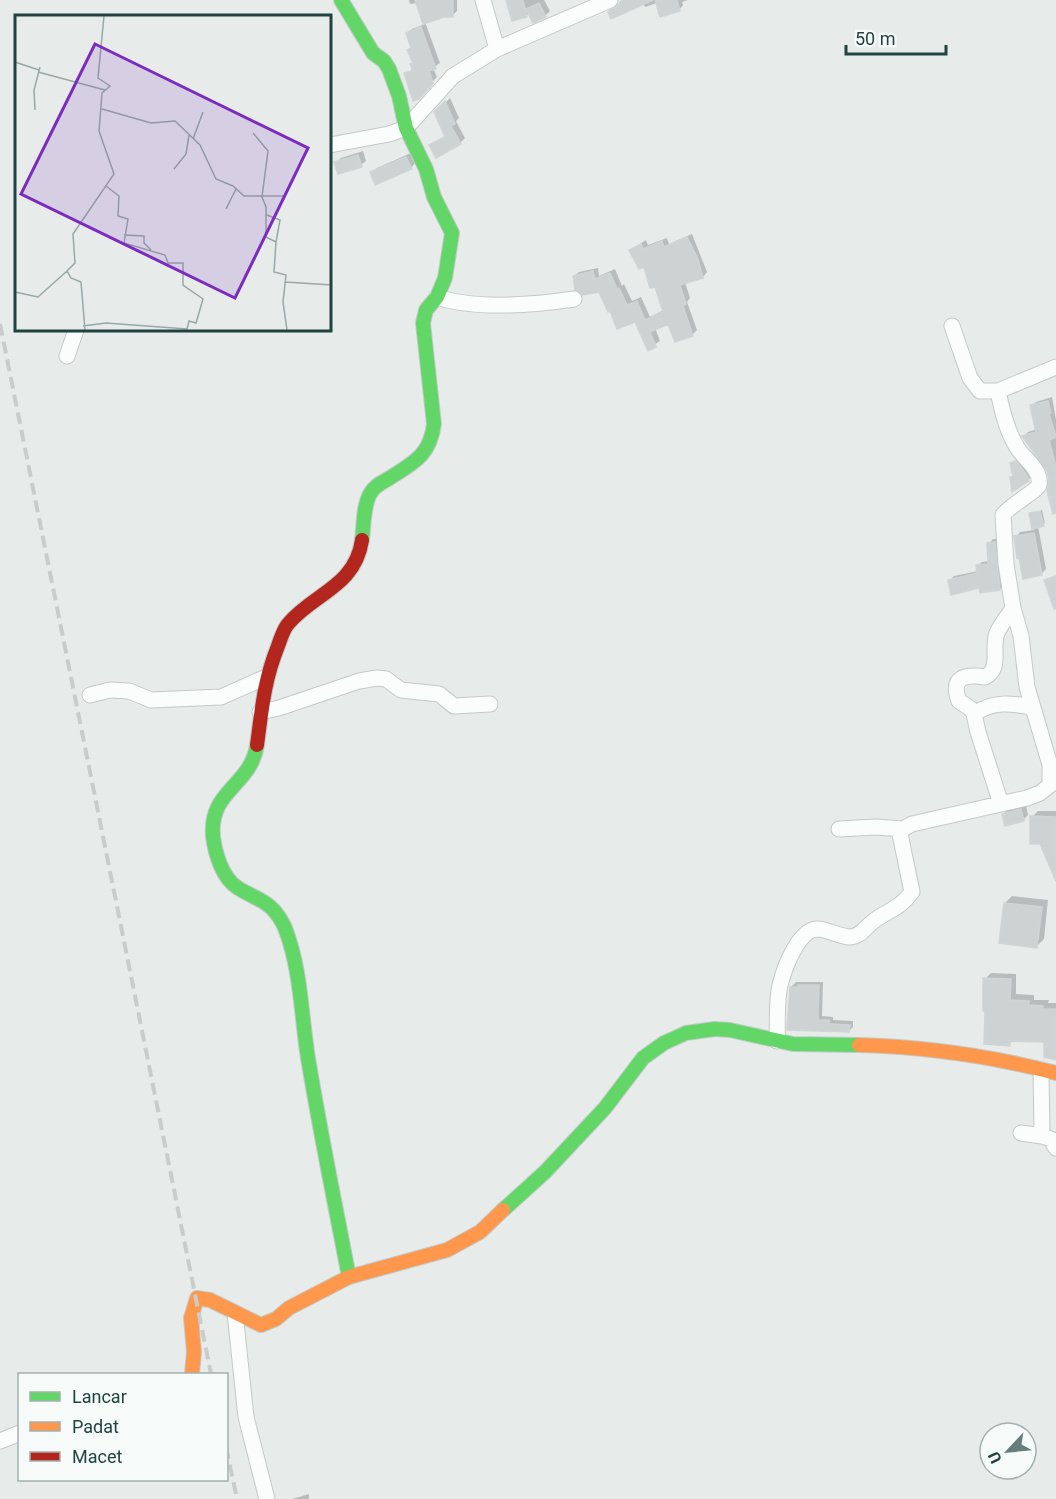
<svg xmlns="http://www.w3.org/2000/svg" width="1056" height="1499" font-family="Roboto,sans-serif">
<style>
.shadow{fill:#0003}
.building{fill:#cdd3d2;stroke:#cfd5d4;stroke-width:1.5}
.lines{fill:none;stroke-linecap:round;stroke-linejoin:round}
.street-casing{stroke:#c4c9c8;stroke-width:17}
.fast-casing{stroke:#c2cac9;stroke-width:16}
.slow-casing{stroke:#c2cac9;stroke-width:16}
.jam-casing{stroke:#c2cac9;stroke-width:16}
.street{stroke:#fbfcfc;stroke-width:15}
.fast{stroke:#63d668;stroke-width:14}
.slow{stroke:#ff974d;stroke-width:14}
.jam{stroke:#b3261e;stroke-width:14}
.rail{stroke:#c8cdcc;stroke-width:4;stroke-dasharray:12 6;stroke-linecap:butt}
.inset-road{fill:none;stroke:#98a8a6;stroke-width:1.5}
.view{fill:#7b2cbf;fill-opacity:0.15;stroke:#7b2cbf;stroke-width:3}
.inset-edge{fill:none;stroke:#21433f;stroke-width:3}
</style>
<rect width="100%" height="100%" fill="#e7eceb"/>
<path class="shadow" d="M409,0H457V11L452,16H443L425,22L440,63L433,68L437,77L418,97L406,74L414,68V63L408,50L412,46L407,33L412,29L425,24L417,3L410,4Z
M508,0H544L550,11L545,16L530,14L513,19Z
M623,0H688L682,2L683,5L679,10L657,3L645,7L643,3L610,12Z
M450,98L459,118L456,121L465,138L460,143L431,145L446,135L436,112Z
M363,151L366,161L361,165L336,163L341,158Z
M411,153L415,163L411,168L372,172L377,168Z
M692,234L707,272L703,277L685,282L690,298L687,302L697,330L693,334L676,340L669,322L655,328L660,341L648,349L635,320L611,309L599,290L574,276L579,272L598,268L599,276L615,269L622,286L624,284L632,301L641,297L650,317L664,310L656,285L645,265L631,250L646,240L648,245L667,238L669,244Z
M1052,397L1056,420V505L1048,470L1024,436L1028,432L1037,429L1031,406L1036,402Z
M1019,459L1032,476L1028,480L1011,478L1014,475L1011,463Z
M1042,510L1045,523L1038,526L1046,569L1041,574L1016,537L1020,532L1034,530L1030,514Z
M993,539H999L1004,585L1000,589L949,581L954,576L978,571L977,566L982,562L989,561V544Z
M1026,806L1028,815L1023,820L1004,814L1008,809Z
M1038,811H1056V863L1032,817Z
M1012,896L1048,900L1044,939L1037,946L1005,903Z
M991,973L1016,974V994L1034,995V1000H1049L1048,1003H1056V1059L1045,1040L1014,1039L1009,1044L985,979Z
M796,982H823L822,1016L833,1017V1020L853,1021V1027L849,1031L789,1028L791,987Z
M309,1494V1499H292Z"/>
<path class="building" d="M415,0H453V17H444L423,24Z
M506,0H523L527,17L512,21Z
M622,0H653L611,19L608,12L617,6Z
M655,0H677L680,11L660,17Z
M539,3L546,17L533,23L526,9Z
M421,27L436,69L429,71L433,83L419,99L413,101L404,73L413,71L410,64L413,63L407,50L411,48L406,33Z
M445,101L455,124L451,126L461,144L436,158L429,145L445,137L434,112Z
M358,155L362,167L338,174L334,162Z
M406,157L412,169L375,185L370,172Z
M687,237L698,259L703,278L680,285L686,304L683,306L693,336L675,342L668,324L650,332L656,347L648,351L635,322L617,329L610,311L608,312L599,292L583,295L575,290L573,276L593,271L595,279L610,273L617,289L619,288L627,305L637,301L645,320L663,312L655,287L650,288L644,267L639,269L629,250L641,244L643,249L662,241L664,247Z
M1048,401L1051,413L1049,414L1056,437L1049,440L1056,467V513L1053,514L1047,491L1049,480L1047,471L1022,436L1036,432L1030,405Z
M1016,461L1027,475L1029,481L1012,492L1010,477H1013L1010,463Z
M1040,511L1044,526L1032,529L1029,513Z
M1034,533L1042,575L1023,579L1019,557L1017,558L1014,536Z
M995,542L1000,590L980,593L979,588L951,595L948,580L977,573L976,565L988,564L987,543Z
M1056,576V609H1054L1044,580Z
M1021,809L1024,821L1005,826L1002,814Z
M1030,816L1056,817V881L1040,844H1030Z
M1004,903L1042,907L1037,948L999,943Z
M983,978L1011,979L1010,1000L1029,1001V1005L1043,1006V1009H1056V1060L1044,1057V1042L1010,1041V1046L984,1044L985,1011H983Z
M798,985H819L818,1020H829V1024L850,1025L849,1032L787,1030L790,987H798Z"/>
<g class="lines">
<g class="street-casing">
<path id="street" d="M483,0L497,49
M330,145L389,134L406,128L453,76L497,49L610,0
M437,297C477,310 533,305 574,299
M952,326L970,378L980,391H998
M67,356L76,330
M90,695L110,690L129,691L151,700L221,697L266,677
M260,712L279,708L359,681L377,678L386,679L401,690L439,694L454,706L490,704
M974,714C993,701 1010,703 1032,707
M1001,804L978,732L974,714L971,709L959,701C950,677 965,674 985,677C1002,669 991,648 997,633C1001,624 1008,616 1013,608
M839,829L876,827L903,829
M777,1041C778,1023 776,1003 780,985C784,969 798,930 817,929C827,929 838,936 849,937C861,937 866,926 875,920C891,909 900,908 912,892L900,834L903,829L912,824L1027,798L1040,793L1050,785V765L1027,687L1021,636L1013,608L1006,564L1003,515C1010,505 1038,490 1039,485C1042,471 1025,459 1018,449C1007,432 1002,411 998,391L1056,367
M1021,1133L1042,1136L1041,1070
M1042,1136L1051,1139L1056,1148
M235,1313L246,1417L267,1499
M0,1441L20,1433"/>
</g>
<g class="fast-casing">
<path id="fast" d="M341,0L373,53L384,61L389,69L399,96L406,128L426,169L434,197L452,233L445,278L437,297L426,310L423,323L434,424C430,456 413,463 388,479C381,483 374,486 370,494C363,507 364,525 362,540
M257,745C251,786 209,790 213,836C215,853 222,878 238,888C259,901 273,901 285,928C301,969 301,1014 308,1058C320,1131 335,1204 349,1277
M503,1210L545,1172L605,1108L643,1058L664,1043L686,1033L715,1029L730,1030L793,1044L859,1045"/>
</g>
<g class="slow-casing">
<path id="slow" d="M859,1045C926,1047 991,1056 1056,1073
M192,1374L194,1352L191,1318L197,1298L210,1300L261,1325L276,1319L289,1308L349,1277L447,1250L480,1232L503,1210"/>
</g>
<g class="jam-casing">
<path id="jam" d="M257,745C262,708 264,681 278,646C281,638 283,630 288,624C314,593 355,587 362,540"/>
</g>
<use href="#street" class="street"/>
<use href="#fast" class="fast"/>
<use href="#slow" class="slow"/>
<use href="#jam" class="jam"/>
<path class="rail" d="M0,324L211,1374
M226,1447L237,1499"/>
</g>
<g transform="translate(15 15)">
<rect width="316" height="316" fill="#e7eceb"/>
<path class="inset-road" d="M0,47L24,55M23,57L90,75M87,94L136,108L160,106L185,130L201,164L218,171L229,181H270M20,95L19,75L25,52M238,118L253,136L247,182L251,192V222L261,227L259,257L271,260L268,287L272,315M178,124L188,97M159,154L171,139L174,120M211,194L221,174M252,200L265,205L261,227M109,220L129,221V228L136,235M270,267L317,270M0,277L23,282L52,256M68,311L91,308L172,314L174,306L181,308L188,284L168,270V248H153L150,240L109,228L113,204L103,201L104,181L91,171M70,315L66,267L56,263L52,256L60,248L58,219L99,159L84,116L87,78L95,71L83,63L89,1"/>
<path class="view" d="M80,29L293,133L220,283L6,179Z"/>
<rect width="316" height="316" class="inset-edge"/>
</g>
<rect x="18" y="1373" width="210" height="108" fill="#f6fbf9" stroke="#a1b1af" stroke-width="1.5"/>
<rect x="30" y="1392" width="30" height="9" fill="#63d668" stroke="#a1b1af" stroke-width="1.5"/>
<text x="72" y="1403" font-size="18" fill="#21433f">Lancar</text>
<rect x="30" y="1422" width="30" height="9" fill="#ff974d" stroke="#a1b1af" stroke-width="1.5"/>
<text x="72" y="1433" font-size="18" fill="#21433f">Padat</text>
<rect x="30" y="1452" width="30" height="9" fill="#b3261e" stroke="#a1b1af" stroke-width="1.5"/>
<text x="72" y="1463" font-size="18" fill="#21433f">Macet</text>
<g transform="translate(1008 1451) rotate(244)"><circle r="28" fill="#f6fbf9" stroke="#a1b1af" stroke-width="1.5"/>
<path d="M0-4.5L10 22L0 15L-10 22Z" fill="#667e7b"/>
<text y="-9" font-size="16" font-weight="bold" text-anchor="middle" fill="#21433f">U</text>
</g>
<path d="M846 45v9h100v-9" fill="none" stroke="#21433f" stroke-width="3"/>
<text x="855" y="45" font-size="18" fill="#21433f" stroke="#f6fbf9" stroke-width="4.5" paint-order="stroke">50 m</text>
</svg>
